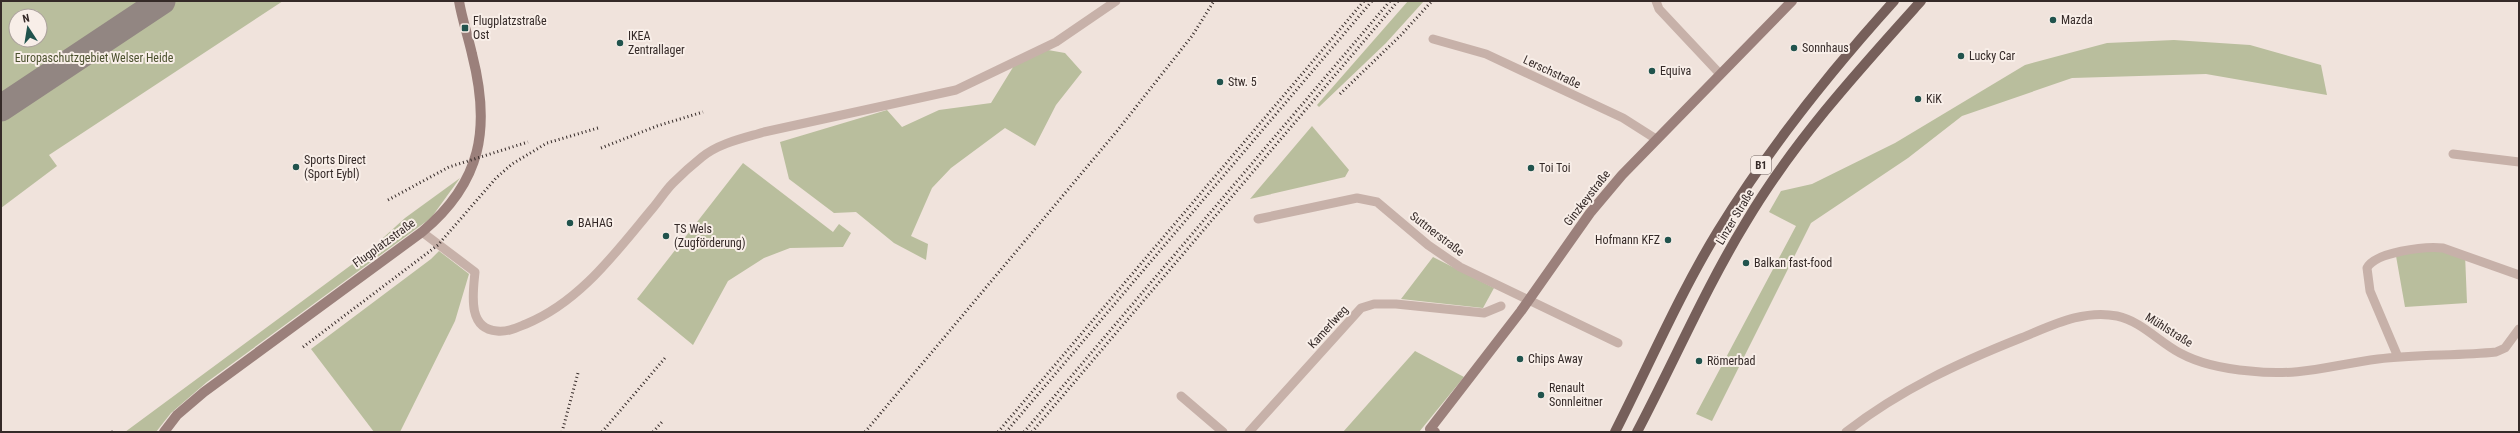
<svg xmlns="http://www.w3.org/2000/svg" width="2520" height="433" font-family="'Roboto Condensed',sans-serif">
<style>
.green{fill:#b9be9d;fill-rule:evenodd}
.lines{fill:none;stroke-linecap:round;stroke-linejoin:round}
.taxiway{stroke:#928682;stroke-width:27}
.street{stroke:#c7b1a9;stroke-width:9}
.secondary{stroke:#9b807b;stroke-width:10}
.primary{stroke:#765f5a;stroke-width:10}
.rail{stroke:#352a28;stroke-width:3;stroke-dasharray:1 3;stroke-linecap:butt}
.poi-dot{fill:#21534d;stroke:#f8eee8;stroke-width:1.5}
.labels{text-anchor:middle;stroke-width:4;stroke-linejoin:round;paint-order:stroke}
.shield{fill:#f8eee8;stroke:#706562;stroke-width:1}
.shield-label{font-size:11px;font-weight:bold;fill:#352a28}
.poi-label{font-size:12px;fill:#352a28;stroke:#f8eee8;text-anchor:start}
.park-label{font-size:12px;fill:#4b512e;stroke:#f8eee8}
.street-label{font-size:12px;fill:#352a28;stroke:#f8eee8}
</style>
<rect width="100%" height="100%" fill="#f0e3dc"/>
<path class="green" d="M1,1H283L49,155L57,166L1,208ZM16,16H40V40H16Z
M1408,1H1424L1386,43L1319,107L1317,105Z
M2174,40L2250,45L2321,65L2327,95L2206,74L2072,78L1962,116L1908,158L1811,223L1712,421L1696,414L1796,226L1769,212L1781,191L1812,184L1895,143L2025,65L2107,43Z
M1048,50L1065,53L1082,72L1056,105L1035,146L1005,128L951,168L932,188L911,236L928,244L926,260L894,243L856,212L834,213L789,179L780,142L887,110L902,127L939,110L991,103L1015,64Z
M1312,126L1349,170L1345,177L1250,199Z
M743,163L833,232L839,224L851,233L843,247L790,248L764,258L728,281L693,345L637,299Z
M460,178L431,218L207,382L171,413L156,432H125L362,257L405,218Z
M2431,248L2465,254L2467,303L2405,307L2396,256Z
M439,251L469,274L455,321L400,432H374L311,349L431,259Z
M1433,257L1494,288L1483,308L1401,299Z
M1415,351L1464,377L1419,432H1343Z"/>
<g class="lines">
<path class="taxiway" d="M1,108L162,1"/>
<path class="street" d="M1656,1L1659,9L1720,74
M1433,39L1486,54L1623,118L1656,139
M2453,154L2519,162
M1258,219L1357,198L1377,202L1428,245L1460,267L1618,343
M422,232L475,272C473,293 467,329 497,331C508,332 516,328 526,324C580,302 616,252 652,209C659,201 665,191 673,183C682,174 692,165 702,157C719,143 744,138 764,132L956,90L1056,42L1116,1
M2398,357L2370,291L2367,268C2375,252 2425,246 2443,248L2519,275
M1181,396L1223,432
M1249,432L1361,308L1374,304H1396L1484,313L1501,306
M1846,432C1900,390 1958,363 2021,338C2051,326 2083,309 2117,316C2141,321 2159,342 2180,353C2202,365 2226,369 2250,371C2300,377 2331,365 2378,359C2417,354 2457,356 2496,352L2505,348L2519,329"/>
<path class="secondary" d="M164,432L177,415L204,392L422,232C482,182 491,128 472,54C468,36 462,19 459,1
M1435,432L1430,429L1521,311L1590,213L1622,175L1792,1"/>
<path class="primary" d="M1615,432C1649,365 1679,295 1718,231C1769,148 1829,73 1894,1
M1637,432C1674,362 1705,289 1746,222C1794,141 1858,71 1921,1"/>
<path class="rail" d="M1340,94L1401,35L1432,1
M601,148L657,126L703,112
M388,200L449,167L528,142
M303,347L438,245L496,178L512,164L547,143L598,128
M112,432L114,431
M562,432L578,373
M602,432L665,358
M653,432L662,422
M865,432L1117,131L1192,36L1214,1
M998,432L1364,1
M1006,432L1372,1
M1024,432L1390,1
M1032,432L1398,1"/>
</g>
<g class="poi-dot">
<circle cx="2053" cy="20" r="4"/>
<rect x="461" y="24" width="8" height="8" rx="2"/>
<circle cx="620" cy="43" r="4"/>
<circle cx="1794" cy="48" r="4"/>
<circle cx="1961" cy="56" r="4"/>
<circle cx="1652" cy="71" r="4"/>
<circle cx="1220" cy="82" r="4"/>
<circle cx="1918" cy="99" r="4"/>
<circle cx="296" cy="167" r="4"/>
<circle cx="1531" cy="168" r="4"/>
<circle cx="570" cy="223" r="4"/>
<circle cx="666" cy="236" r="4"/>
<circle cx="1668" cy="240" r="4"/>
<circle cx="1746" cy="263" r="4"/>
<circle cx="1520" cy="359" r="4"/>
<circle cx="1699" cy="361" r="4"/>
<circle cx="1541" cy="395" r="4"/>
</g>
<g class="labels">
<rect class="shield" x="1751" y="156" width="20" height="18" rx="3"/>
<g class="shield-label">
<text x="1761" y="169">B1</text>
</g>
<g class="poi-label">
<text x="2061" y="24">Mazda</text>
<text x="473" y="25">Flugplatzstraße<tspan x="473" dy="14">Ost</tspan></text>
<text x="628" y="40">IKEA<tspan x="628" dy="14">Zentrallager</tspan></text>
<text x="1802" y="52">Sonnhaus</text>
<text x="1969" y="60">Lucky Car</text>
<text x="1660" y="75">Equiva</text>
<text x="1228" y="86">Stw. 5</text>
<text x="1926" y="103">KiK</text>
<text x="304" y="164">Sports Direct<tspan x="304" dy="14">(Sport Eybl)</tspan></text>
<text x="1539" y="172">Toi Toi</text>
<text x="578" y="227">BAHAG</text>
<text x="674" y="233">TS Wels<tspan x="674" dy="14">(Zugförderung)</tspan></text>
<text x="1660" y="244" text-anchor="end">Hofmann KFZ</text>
<text x="1754" y="267">Balkan fast-food</text>
<text x="1528" y="363">Chips Away</text>
<text x="1707" y="365">Römerbad</text>
<text x="1549" y="392">Renault<tspan x="1549" dy="14">Sonnleitner</tspan></text>
</g>
<g class="park-label">
<text x="94" y="62">Europaschutzgebiet Welser Heide</text>
</g>
<g class="street-label">
<text transform="translate(1552 72) rotate(25)" y="4">Lerschstraße</text>
<text transform="translate(1587 198) rotate(-52)" y="4">Ginzkeystraße</text>
<text transform="translate(1735 217) rotate(-59)" y="4">Linzer Straße</text>
<text transform="translate(1437 234) rotate(37)" y="4">Suttnerstraße</text>
<text transform="translate(384 243) rotate(-36)" y="4">Flugplatzstraße</text>
<text transform="translate(1328 327) rotate(-48)" y="4">Kamerlweg</text>
<text transform="translate(2169 330) rotate(32)" y="4">Mühlstraße</text>
</g>
</g>
<rect width="2520" height="433" fill="none" stroke="#352a28" stroke-width="4"/>
<g transform="translate(28 28) rotate(348)"><circle r="19" fill="#f8eee8" stroke="#aaa09b"/>
<path d="M0-3L7 15L0 10L-7 15Z" fill="#21534d"/>
<text y="-6" font-size="11" font-weight="bold" text-anchor="middle" fill="#352a28">N</text>
</g>
</svg>
